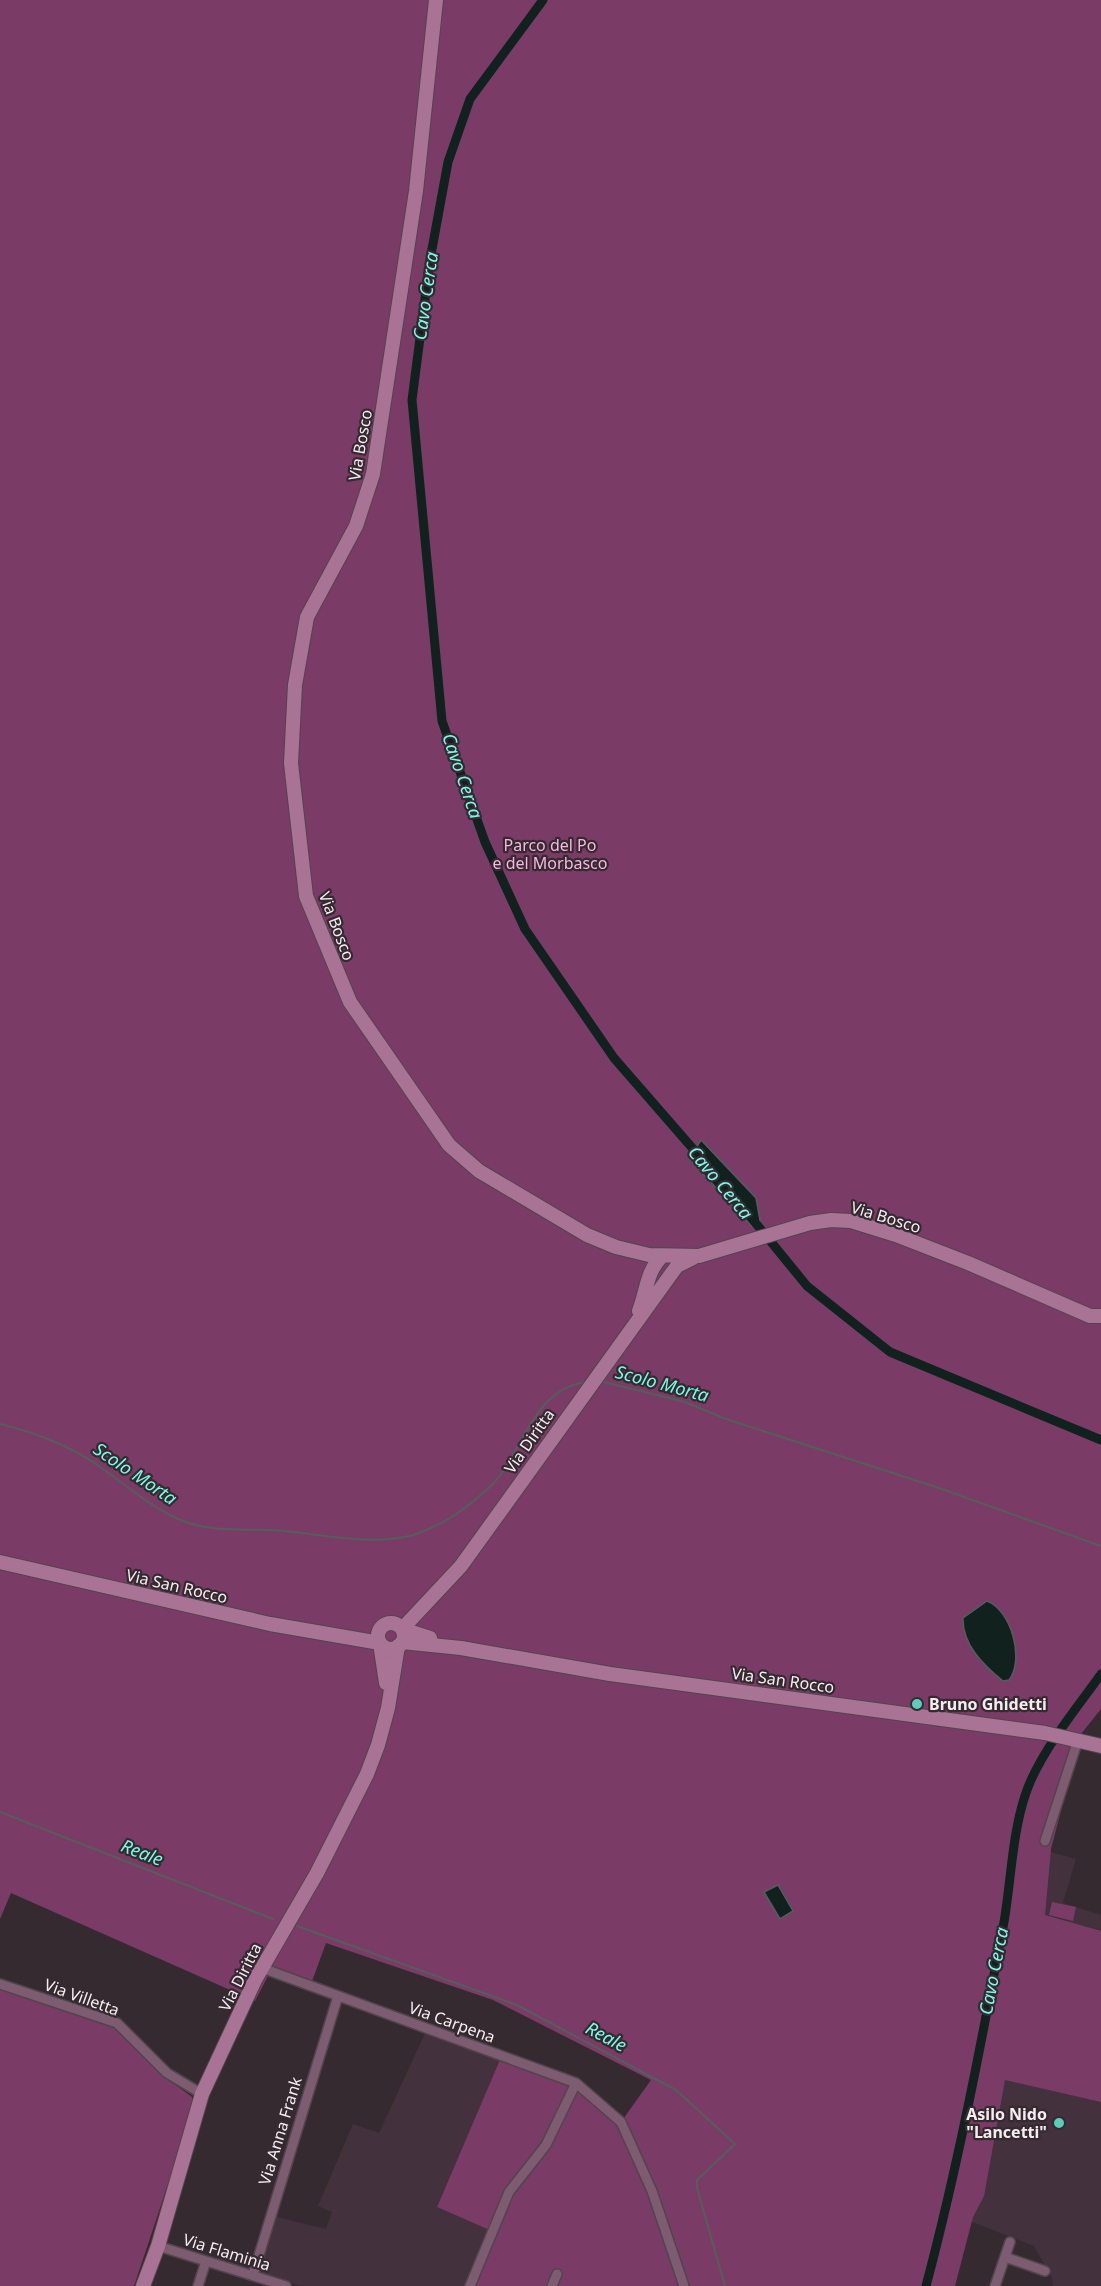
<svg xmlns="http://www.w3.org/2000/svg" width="1101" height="2286" font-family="'Noto Sans',sans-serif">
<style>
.built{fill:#43313d}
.green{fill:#7a3c66}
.water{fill:#10211e;stroke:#545e5d;stroke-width:1.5}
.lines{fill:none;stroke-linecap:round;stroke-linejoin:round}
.stream{stroke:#545e5d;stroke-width:2}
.canal{stroke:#10211e;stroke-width:9}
.street-casing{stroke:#51454c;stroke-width:12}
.secondary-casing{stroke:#51454c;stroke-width:16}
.street{stroke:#7d5b71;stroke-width:9}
.secondary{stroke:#a97396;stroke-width:14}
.poi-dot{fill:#5acebc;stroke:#362a31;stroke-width:2}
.labels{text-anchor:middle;stroke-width:4.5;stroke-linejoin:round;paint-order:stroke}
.street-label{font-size:16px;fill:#f4ecf0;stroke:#362a31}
.park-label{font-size:16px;fill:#f7b6df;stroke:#362a31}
.poi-label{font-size:16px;font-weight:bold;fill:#f4ecf0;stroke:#362a31;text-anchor:start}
.water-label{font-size:18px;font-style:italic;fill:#75fbe7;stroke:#362a31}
</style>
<rect width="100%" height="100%" fill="#362a31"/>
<path class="built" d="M1033,1847L1076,1859L1063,1903L1101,1915V2286H1053L1052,2278L1034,2246L962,2218Z
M427,2029L502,2055L437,2207L495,2232L469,2286H301L252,2269L273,2216L326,2229L332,2212L318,2206L353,2124L379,2133Z"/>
<path class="green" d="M0,0H1101V1709L1081,1734L1051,1849L1045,1915L1101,1931V2102L1005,2080L984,2196L973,2217L955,2286H469L494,2232L437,2207L502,2055L577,2082L621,2122L651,2080L493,2000L326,1943L311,1984L271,1970L255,2001L11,1893L0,1919Z
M1052,1902L1076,1907L1073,1921L1049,1915Z
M0,1987L116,2028L158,2072L192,2097V2107L178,2154L134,2286H0Z"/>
<path class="water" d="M701,1140L756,1198L760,1220L752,1226L689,1159Z
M987,1601C1011,1610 1025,1659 1009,1680L1003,1681C983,1665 962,1644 963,1618Z
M778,1885L793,1911L780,1919L764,1892Z"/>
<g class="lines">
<path class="stream" d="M600,1381L685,1402L726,1419L939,1488L1101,1546
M0,1424C37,1433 72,1446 103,1469C129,1487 153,1509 183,1521C210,1532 244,1529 273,1530C318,1533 369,1547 413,1535C435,1528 459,1514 476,1499C484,1492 493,1485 499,1477C524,1443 538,1386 588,1382
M0,1812L273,1919
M297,1926L517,2005L676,2090L735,2144L697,2180V2188L725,2286"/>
<path class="canal" d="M543,0L470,99L448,162L430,260L412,400L442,721L485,842L525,929L614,1058L701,1158
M749,1215L807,1286L890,1352L1101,1440
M926,2286C958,2166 981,2044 1004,1922C1012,1876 1012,1823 1031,1780C1049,1741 1077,1708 1101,1674"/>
<g class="street-casing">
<path id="street" d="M1045,1841L1078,1740
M262,1968L576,2083L621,2122L652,2191L684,2286
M0,1984L117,2023L167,2073L202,2094
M158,2246L286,2286
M1005,2257L1045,2271
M253,2275L338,1996
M198,2286L206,2261
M470,2286L509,2192L546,2145L576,2083
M552,2286L557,2274
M995,2286L1010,2242"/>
</g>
<g class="secondary-casing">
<path id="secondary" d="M436,0L416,191L373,474L356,526L307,617L295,685L291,763L306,896L350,1002L449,1145L479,1171L587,1235L616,1247L649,1255L699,1256L810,1223L831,1220L851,1221L896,1235L968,1263L1090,1316H1101
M639,1311C647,1291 646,1272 662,1256
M0,1562L270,1624L380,1643L386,1683
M378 1636a13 13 0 1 1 26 0a13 13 0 1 1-26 0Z
M430,1638L402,1629L461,1566L669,1277L677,1266L693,1258
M402,1642L461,1648L610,1674L1045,1733L1101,1746
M143,2286L158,2246L202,2094L255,1980L317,1873L367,1774L378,1745L388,1708L398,1646"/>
</g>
<use href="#street" class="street"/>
<use href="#secondary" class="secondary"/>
</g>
<g class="poi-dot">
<circle cx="917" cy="1704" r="6"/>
<circle cx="1059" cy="2123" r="6"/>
</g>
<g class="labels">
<g class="street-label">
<text transform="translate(360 445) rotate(-80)" y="6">Via Bosco</text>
<text transform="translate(337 926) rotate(69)" y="6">Via Bosco</text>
<text transform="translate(886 1217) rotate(17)" y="6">Via Bosco</text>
<text transform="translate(529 1441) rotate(-55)" y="6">Via Diritta</text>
<text transform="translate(177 1586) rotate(13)" y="6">Via San Rocco</text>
<text transform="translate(783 1680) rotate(8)" y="6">Via San Rocco</text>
<text transform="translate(240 1977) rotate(-63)" y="6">Via Diritta</text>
<text transform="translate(82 1997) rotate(20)" y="6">Via Villetta</text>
<text transform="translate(452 2022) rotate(20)" y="6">Via Carpena</text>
<text transform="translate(280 2131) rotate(-73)" y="6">Via Anna Frank</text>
<text transform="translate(227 2252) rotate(17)" y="6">Via Flaminia</text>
</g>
<g class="park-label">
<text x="550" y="851">Parco del Po<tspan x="550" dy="18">e del Morbasco</tspan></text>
</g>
<g class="poi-label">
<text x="929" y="1710">Bruno Ghidetti</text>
<text x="1047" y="2120" text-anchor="end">Asilo Nido<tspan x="1047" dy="18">"Lancetti"</tspan></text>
</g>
<g class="water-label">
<text transform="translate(426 296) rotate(-82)" y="6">Cavo Cerca</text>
<text transform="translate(462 776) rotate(71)" y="6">Cavo Cerca</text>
<text transform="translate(720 1183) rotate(50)" y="6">Cavo Cerca</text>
<text transform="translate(662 1384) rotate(15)" y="6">Scolo Morta</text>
<text transform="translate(135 1474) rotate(34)" y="6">Scolo Morta</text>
<text transform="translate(142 1853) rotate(21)" y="6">Reale</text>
<text transform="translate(994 1971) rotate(-79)" y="6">Cavo Cerca</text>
<text transform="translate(606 2037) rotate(28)" y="6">Reale</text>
</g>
</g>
</svg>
